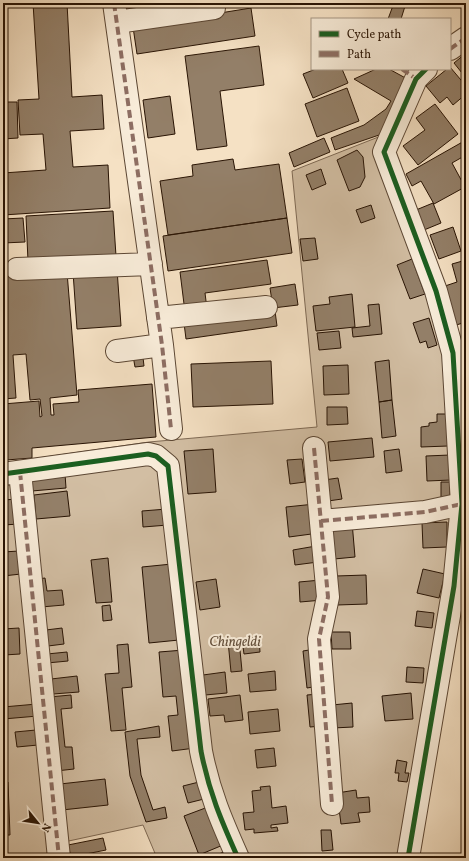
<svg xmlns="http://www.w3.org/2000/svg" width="469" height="861" font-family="Vollkorn,serif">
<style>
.green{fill:#d2bea3;stroke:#7e6954}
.building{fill:#937f68;stroke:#291404}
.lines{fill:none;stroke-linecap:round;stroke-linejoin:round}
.minor-casing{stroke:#5c4734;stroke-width:24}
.minor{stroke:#f8ecd9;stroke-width:22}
.quiet{stroke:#8d6e63;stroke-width:4;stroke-dasharray:8 4;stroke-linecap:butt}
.cycleway-casing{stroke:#f8ecd9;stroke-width:8}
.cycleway{stroke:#1b5e20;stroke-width:5}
.labels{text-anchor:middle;stroke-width:4;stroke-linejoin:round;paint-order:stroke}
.park-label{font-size:14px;font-style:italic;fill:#64503c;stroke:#f8ecd9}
</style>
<rect width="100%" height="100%" fill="#f5e1c4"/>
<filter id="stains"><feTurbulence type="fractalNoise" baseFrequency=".005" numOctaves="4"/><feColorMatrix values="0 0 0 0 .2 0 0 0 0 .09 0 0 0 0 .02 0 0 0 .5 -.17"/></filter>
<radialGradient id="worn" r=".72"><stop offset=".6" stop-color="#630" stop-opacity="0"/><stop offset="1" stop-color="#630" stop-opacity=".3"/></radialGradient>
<path class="green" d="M386,134L441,333L457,466L454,586L406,858H157L143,825L64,842L57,858H3V463L149,442L317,427L292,171Z"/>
<path class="building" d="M33,3H67L72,97L102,95L104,129L70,131L73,167L108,165L110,208L3,215V173L46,170L43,134L20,135L18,100L39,99Z
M121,3H172L122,11Z
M394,3H406L401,19H388Z
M251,8L255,36L137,54L133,27Z
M259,46L264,85L220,91L227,146L197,150L185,56Z
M466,53V78L454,63Z
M450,67L466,86V94L453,105L447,97L440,103L426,86L447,69H450Z
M316,69H342L348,83L313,98L303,74Z
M376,69H389L411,81L385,133L335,150L331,138L364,125L386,109L391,101L354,79Z
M347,88L359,121L317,137L305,104Z
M170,96L175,134L148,138L143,100Z
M3,102H17L18,138L3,139Z
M435,104L458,134L418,165L403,146L425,130L416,118Z
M324,138L330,152L294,167L289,153Z
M466,140V155L452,163L465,187L434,204L421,181L412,186L406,174Z
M357,150L363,157L365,177L360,187L349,191L337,160Z
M233,159L235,170L279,164L287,218L168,235L160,181L193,176L192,165Z
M321,169L326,184L312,190L306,175Z
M433,203L441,223L424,230L416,210Z
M371,205L375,218L361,223L356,210Z
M113,211L116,256L28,261L26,216Z
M23,218L25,242L3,243V219Z
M287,218L292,253L168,271L163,236Z
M453,227L461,251L439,259L430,235Z
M315,238L318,259L303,261L300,239Z
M412,259L425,294L410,299L397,265Z
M267,260L271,284L205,293L207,309L185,312L180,272Z
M466,260V322L453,326L442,287L457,282L452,264Z
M117,269L121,326L77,329L73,272Z
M67,272L77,395L50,398L51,415H54L53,404L79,402L78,390L152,384L156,437L32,448V458L6,460L3,404L39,401L40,417L42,416L40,399L30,400L26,354L13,355L16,398L3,399V277Z
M295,284L298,305L273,308L270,288Z
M352,294L355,327L316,331L313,306L330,304L329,297Z
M379,304L382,334L353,337L352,328L370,326L368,305Z
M275,311L277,326L186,339L184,323Z
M429,318L437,345L428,348L426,341L420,343L413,323Z
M339,331L341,348L319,350L317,333Z
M142,349L144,366L135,367L132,350Z
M389,360L392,400L379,402L375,362Z
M271,361L273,404L193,407L191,364Z
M348,365L349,394L324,395L323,366Z
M392,400L396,436L382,438L379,402Z
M327,407H347L348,424L327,425Z
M437,414H447L448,446L421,447V427L429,426V423L437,422Z
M372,438L374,457L330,461L328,442Z
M213,449L216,492L188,494L184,451Z
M399,449L402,471L386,473L384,451Z
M450,455L451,480L427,481L426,456Z
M302,459L305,482L290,484L287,460Z
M65,474L66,488L32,491L31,477Z
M338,478L342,499L328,501L324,480Z
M441,482H450V503L441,502Z
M67,491L70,516L36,519L34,495Z
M18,499L19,524L3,525V500Z
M315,504L319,533L289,537L286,507Z
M167,509L168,525L143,527L142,511Z
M352,522L355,557L334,559L330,524Z
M447,522V547L423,548L422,523Z
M316,546L318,562L295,565L293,550Z
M19,551L21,574L3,576V552Z
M108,558L112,602L96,603L91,560Z
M172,564L179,640L149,643L142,567Z
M423,569L445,574L439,598L417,593Z
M366,575L367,604L337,605L336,576Z
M45,578L47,591L62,590L64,605L41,607L38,579Z
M216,579L220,607L200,610L196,582Z
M321,580L323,600L300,602L299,582Z
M110,605L112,620L103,621L102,606Z
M417,611L434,613L432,628L415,626Z
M19,628L20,654L4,655L3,629Z
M62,628L64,644L48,646L46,630Z
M331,632H350L351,649H332Z
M259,637L260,652L244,654L242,639Z
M239,640L242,671L231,672L228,641Z
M128,644L132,687L122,688L126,730L111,731L105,674L119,673L117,645Z
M315,649L319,686L307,688L303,651Z
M184,650L195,748L172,751L168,716L178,715L176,696L163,697L159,652Z
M67,652L68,661L47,663V654Z
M407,667L424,668L423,683L406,682Z
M275,671L276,690L250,692L248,674Z
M225,672L227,693L205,695L203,675Z
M3,674L7,704L3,705Z
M77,676L79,692L53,694L51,679Z
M411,693L413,719L385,721L382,696Z
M319,694L322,726L310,727L307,695Z
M71,695L72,708L61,709L65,747H72L74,769L56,771L49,697Z
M240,695L243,720L225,722L224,715L210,716L208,699Z
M352,703L353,727L333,728L332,705Z
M37,704L38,716L3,719V707Z
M278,709L280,731L250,734L248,712Z
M159,726L160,737L137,739L141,775L153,810L165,807L167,818L146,822L130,776L125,732Z
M36,730L38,745L17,747L15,732Z
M274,748L276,766L257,768L255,750Z
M397,760L407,762L405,773H409L407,782L398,781L399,773H395Z
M105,779L108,805L62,810L60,784Z
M203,781L208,798L188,803L183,786Z
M3,782H8L10,835H3Z
M270,786L272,808L286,806L288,823L271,825V828L277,827L278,831L254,833V829L245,830L243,813L254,812L252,791L261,790L260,787Z
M356,790L357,798L369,797L370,812L358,813L360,822L341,824L337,793Z
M208,807L223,845L199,855L184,816Z
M321,830H331L333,850L322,851Z
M103,838L106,850L71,857L68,845Z
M224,852L226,858H208Z"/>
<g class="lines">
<g class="minor-casing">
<path id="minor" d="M114,3L162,345L171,429
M117,22L214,8
M450,49L466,38
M17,269L151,264
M158,318L266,307
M117,351L162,345
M314,448L328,597L319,639L332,804
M20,472L59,858
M3,474L148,454L156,456L168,466L201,751C209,792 221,820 238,858
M321,521L425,512L462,504
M408,858L454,586L462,504L453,353L436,291L384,152L416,79L426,69"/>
</g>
<use href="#minor" class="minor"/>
<path class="quiet" d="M114,3L162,345L171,429
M450,49L466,38
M402,69L416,79
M314,448L328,597L319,639L332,804
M20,472L59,858
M321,521L425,512L462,504"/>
<g class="cycleway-casing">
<path id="cycleway" d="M3,474L148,454L156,456L168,466L201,751C209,792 221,820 238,858
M408,858L454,586L462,504L453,353L436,291L384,152L416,79L426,69"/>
</g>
<use href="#cycleway" class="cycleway"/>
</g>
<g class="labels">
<g class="park-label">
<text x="235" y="646">Chingeldi</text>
</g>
</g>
<rect width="469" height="861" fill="none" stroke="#f5e1c4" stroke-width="16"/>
<rect x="4" y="4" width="461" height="853" fill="none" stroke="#291404" stroke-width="2"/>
<rect x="8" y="8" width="453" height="845" fill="none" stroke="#291404"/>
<rect x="311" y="18" width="140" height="52" fill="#f8ecd9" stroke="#a59684"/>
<rect x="319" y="31" width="20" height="6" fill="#1b5e20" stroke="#a59684"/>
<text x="347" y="38" font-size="12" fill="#291404">Cycle path</text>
<rect x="319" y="51" width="20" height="6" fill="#8d6e63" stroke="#a59684"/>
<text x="347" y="58" font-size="12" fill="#291404">Path</text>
<g transform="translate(38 823) rotate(120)" stroke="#f8ecd9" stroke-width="3" paint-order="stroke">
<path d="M0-3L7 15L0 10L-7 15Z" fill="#291404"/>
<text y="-6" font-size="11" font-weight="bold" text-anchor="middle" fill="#291404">N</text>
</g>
<rect width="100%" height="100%" filter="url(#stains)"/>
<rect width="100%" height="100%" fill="url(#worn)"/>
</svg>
